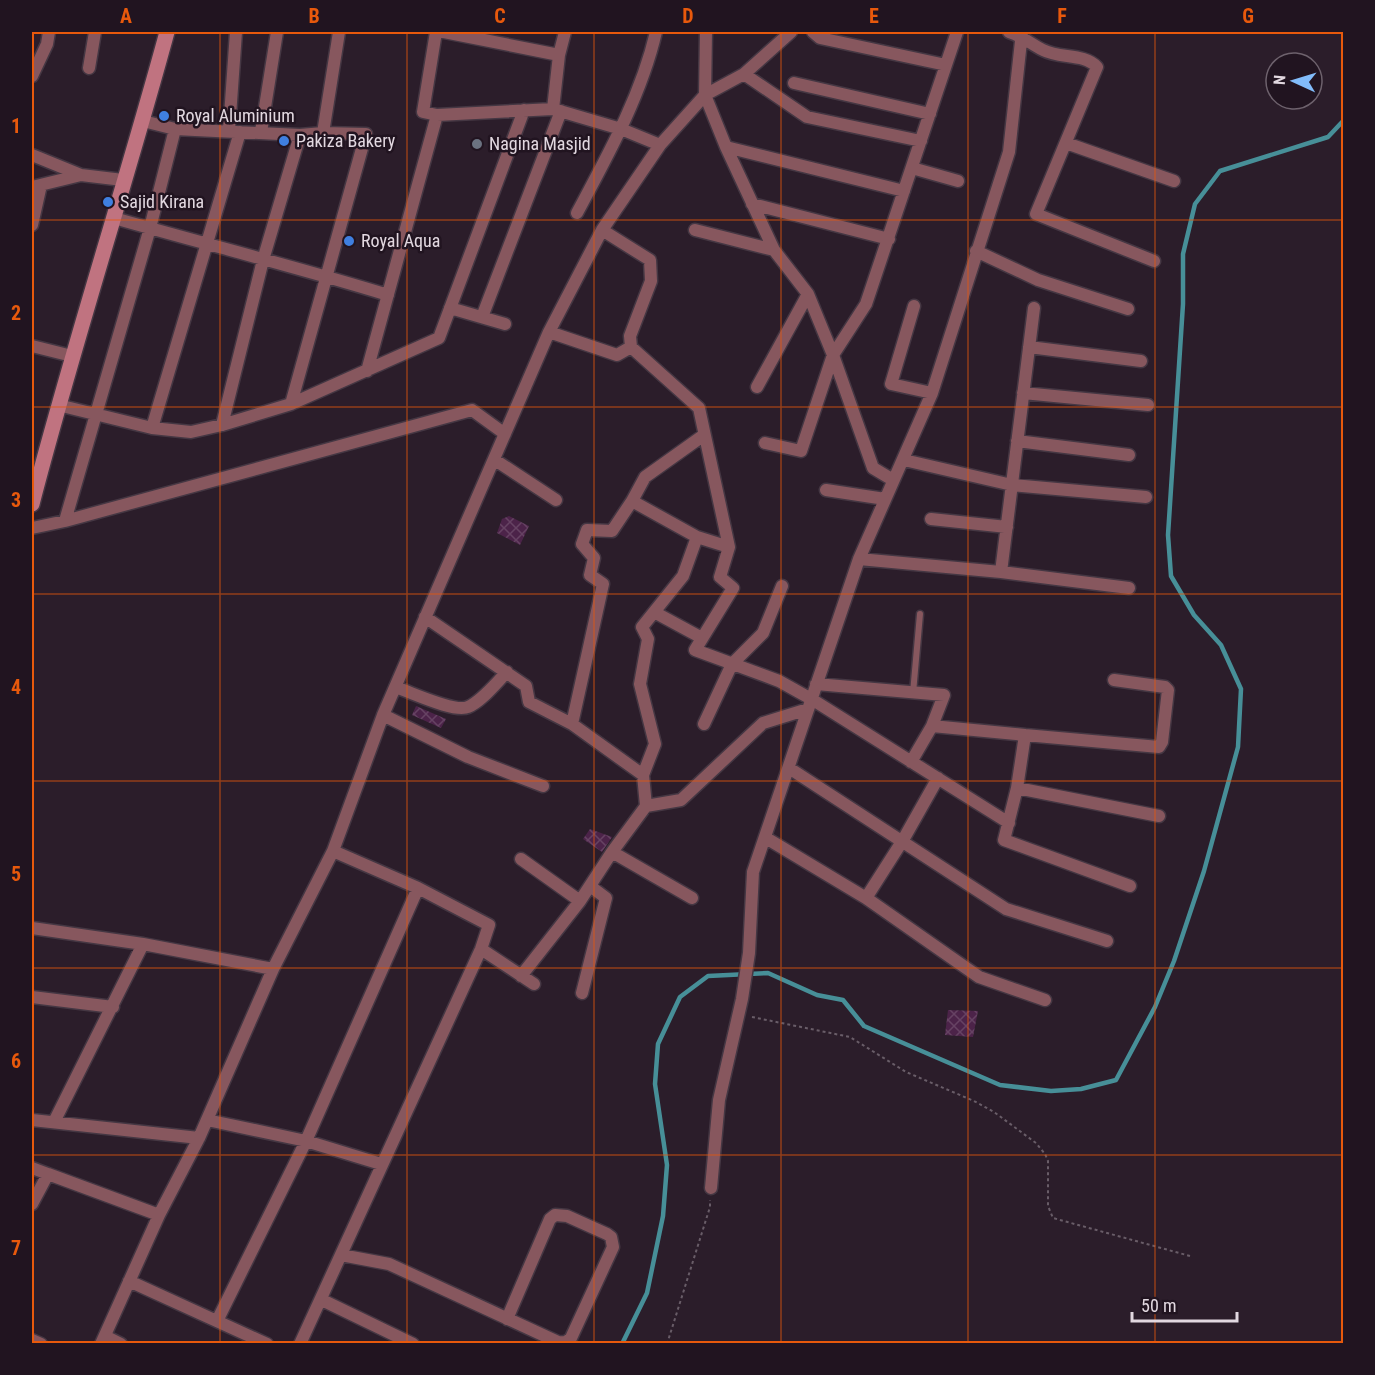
<svg xmlns="http://www.w3.org/2000/svg" width="1375" height="1375" font-family="'Roboto Condensed',sans-serif">
<style>
.lines{fill:none;stroke-linecap:round;stroke-linejoin:round}
.stream{stroke:#478f98;stroke-width:4.5}
.building{fill:url(#building-cross-hatch)}
.lane-casing{stroke:#453743;stroke-width:9}
.street-casing{stroke:#453743;stroke-width:15}
.secondary-casing{stroke:#453743;stroke-width:18}
.path{stroke:#695d68;stroke-width:2;stroke-dasharray:3 3;stroke-linecap:butt}
.lane{stroke:#87575e;stroke-width:6}
.street{stroke:#87575e;stroke-width:12}
.secondary{stroke:#c07380;stroke-width:15}
.grid{fill:none;stroke:#e8590c;stroke-width:1.5;stroke-opacity:0.55}
.shop-dot{fill:#3f7fe0;stroke:#211420;stroke-width:2}
.worship-dot{fill:#6b7280;stroke:#211420;stroke-width:2}
.labels{text-anchor:middle;stroke-width:5;stroke-linejoin:round;paint-order:stroke}
.poi-label{font-size:18px;fill:#e2d8e0;stroke:#211420;text-anchor:start}
.neatline{fill:none;stroke:#e8590c;stroke-width:2}
.grid-label{font-size:20px;text-anchor:middle;font-weight:bold;fill:#e8590c}
</style>
<defs>
<pattern id="building-cross-hatch" width="8" height="8" patternUnits="userSpaceOnUse" patternTransform="scale(1.5)"><rect width="8" height="8" fill="#4c2349"/><path d="M0 0l8 8M0 8l8-8" fill="none" stroke="#664263"/></pattern>
</defs>
<rect width="100%" height="100%" fill="#2b1d2a"/>
<g class="lines">
<path class="stream" d="M622,1344L647,1293L663,1216L667,1165L655,1084L658,1044L680,997L708,976L768,973L817,995L843,1000L864,1026L1000,1085L1051,1091L1081,1089L1116,1080L1155,1007L1174,961L1204,871L1238,747L1241,689L1221,645L1194,615L1171,576L1168,535L1183,304V254L1195,204L1220,171L1328,137L1344,120"/>
</g>
<path class="building" d="M509,516L529,526L520,545L497,533L502,519Z
M416,706L446,719L441,728L412,715Z
M590,829L612,837L602,852L583,839Z
M948,1010L978,1011L973,1037L945,1035Z"/>
<g class="lines">
<g class="lane-casing">
<path id="lane" d="M913,693L920,614"/>
</g>
<g class="street-casing">
<path id="street" d="M444,32L559,55
M706,32L705,95L726,147L774,250L808,294L833,355L873,468L893,480
M813,32L820,38L946,65
M1009,32C1022,36 1031,44 1043,50C1060,59 1084,53 1097,67L1036,214L1154,261
M89,68L95,32
M744,74L807,117L921,141
M32,76L47,44L49,32
M794,83L930,114
M553,109L559,55L565,32
M437,115L553,109L621,129L660,145
M143,121L175,129L300,135L323,133L366,134L291,404
M229,130L236,32
M261,132L277,32
M323,133L339,32
M1066,143L1174,181
M726,147L904,191
M32,155L81,175L123,180
M912,168L958,181
M32,187L81,175
M752,204L889,239
M577,213C608,155 641,96 656,32
M114,218C205,244 297,267 388,295
M32,225L41,185
M602,230L650,260L651,281L630,336L631,347L699,408L729,547L720,577L733,588L695,650L779,681L813,700L1009,823
M695,230L774,250
M976,251L1038,280L1128,309
M914,306L891,384L932,393
M450,308L505,324
M482,317L561,111
M549,332L617,355L631,347
M32,346L72,356
M1029,347L1141,361
M367,371L437,115L423,112L436,32
M757,387L808,294
M1023,393L1148,405
M58,405L152,428L191,432L222,425L291,404L439,338L524,110
M222,425L263,260L300,135
M152,428L240,132
M1017,441L1129,455
M765,443L801,451L833,355L866,304L957,32
M495,460L556,500
M904,460L1012,485L1146,497
M826,490L885,499
M632,501L697,537L729,547
M931,519L1007,527
M65,521L150,228L175,129
M32,528L65,521L472,410L505,434
M859,559L1001,572L1129,588
M1001,572L1034,308
M654,612L702,638
M425,617L526,686L529,702L572,724L643,775L646,806
M816,684L944,695L932,726L911,762
M395,687C411,692 454,713 468,707C482,701 496,683 507,672
M383,715L468,757L543,786
M572,724L603,584L590,575L594,558L582,544L587,530L612,531L632,501L645,477L704,435
M704,724L732,664L763,633L782,586
M932,726L1025,735L1017,788L1004,840L1130,886
M1025,735L1159,747L1162,742L1168,690L1165,687L1114,680
M789,768L1006,909L1107,941
M643,775L655,744L640,684L648,639L642,627L683,576L697,537
M1017,788L1159,816
M766,838L866,898L979,977L1045,1000
M612,852L692,898
M521,859L580,901
M866,898L903,840L938,778
M32,928L143,944L273,969
M481,949L534,984
M521,976L580,901L612,852L646,806L681,800L763,723L808,709
M582,993L606,898L590,886
M32,997L113,1007
M32,1120L199,1138
M207,1120L306,1141L381,1164
M54,1122L143,944
M32,1168L48,1174
M711,1188L719,1100L742,999L749,953L753,872L859,559L932,393L1009,152L1022,32
M32,1204L48,1174L159,1215
M341,1255L389,1264L558,1342C564,1343 567,1342 571,1338L613,1247L611,1237L607,1234L567,1216L555,1215L550,1219L507,1319
M129,1281L267,1344
M322,1300L413,1344
M217,1321L306,1141L418,888
M105,1336L121,1344
M32,1340L41,1344
M101,1344L159,1215L199,1138L273,969L333,851L383,715L549,332L602,230L660,145L705,95L744,74L791,32
M300,1344L481,949L489,925L418,888L333,851"/>
</g>
<g class="secondary-casing">
<path id="secondary" d="M32,504C73,346 124,190 167,32"/>
</g>
<path class="path" d="M752,1017L850,1037L906,1072L974,1101L994,1112L1036,1143L1045,1154L1048,1161V1206L1053,1218L1190,1256
M667,1344L710,1207V1200"/>
<use href="#lane" class="lane"/>
<use href="#street" class="street"/>
<use href="#secondary" class="secondary"/>
</g>
<path class="grid" d="M220,32V1344M407,32V1344M594,32V1344M781,32V1344M968,32V1344M1155,32V1344M32,220H1344M32,407H1344M32,594H1344M32,781H1344M32,968H1344M32,1155H1344"/>
<g class="shop-dot">
<circle cx="164" cy="116" r="6"/>
<circle cx="284" cy="141" r="6"/>
<circle cx="108" cy="202" r="6"/>
<circle cx="349" cy="241" r="6"/>
</g>
<circle class="worship-dot" cx="477" cy="144" r="6"/>
<g class="labels">
<g class="poi-label">
<text x="176" y="122">Royal Aluminium</text>
<text x="296" y="147">Pakiza Bakery</text>
<text x="489" y="150">Nagina Masjid</text>
<text x="120" y="208">Sajid Kirana</text>
<text x="361" y="247">Royal Aqua</text>
</g>
</g>
<rect width="1375" height="1375" fill="none" stroke="#211420" stroke-width="66"/>
<g transform="translate(1294 81) rotate(274)"><circle r="28" fill="#211420" stroke="#6e626d" stroke-width="1.5"/>
<path d="M0-4.5L10 22L0 15L-10 22Z" fill="#82bcfa"/>
<text y="-9" font-size="16" font-weight="bold" text-anchor="middle" fill="#e2d8e0">N</text>
</g>
<path d="M1132 1312v9h105v-9" fill="none" stroke="#e2d8e0" stroke-width="3"/>
<text x="1141" y="1312" font-size="18" fill="#e2d8e0" stroke="#211420" stroke-width="4.5" paint-order="stroke">50 m</text>
<rect x="33" y="33" width="1309" height="1309" class="neatline"/>
<g class="grid-label">
<text x="126" y="23">A</text>
<text x="314" y="23">B</text>
<text x="500" y="23">C</text>
<text x="688" y="23">D</text>
<text x="874" y="23">E</text>
<text x="1062" y="23">F</text>
<text x="1248" y="23">G</text>
<text x="16" y="133">1</text>
<text x="16" y="320">2</text>
<text x="16" y="507">3</text>
<text x="16" y="694">4</text>
<text x="16" y="881">5</text>
<text x="16" y="1068">6</text>
<text x="16" y="1255">7</text>
</g>
</svg>
